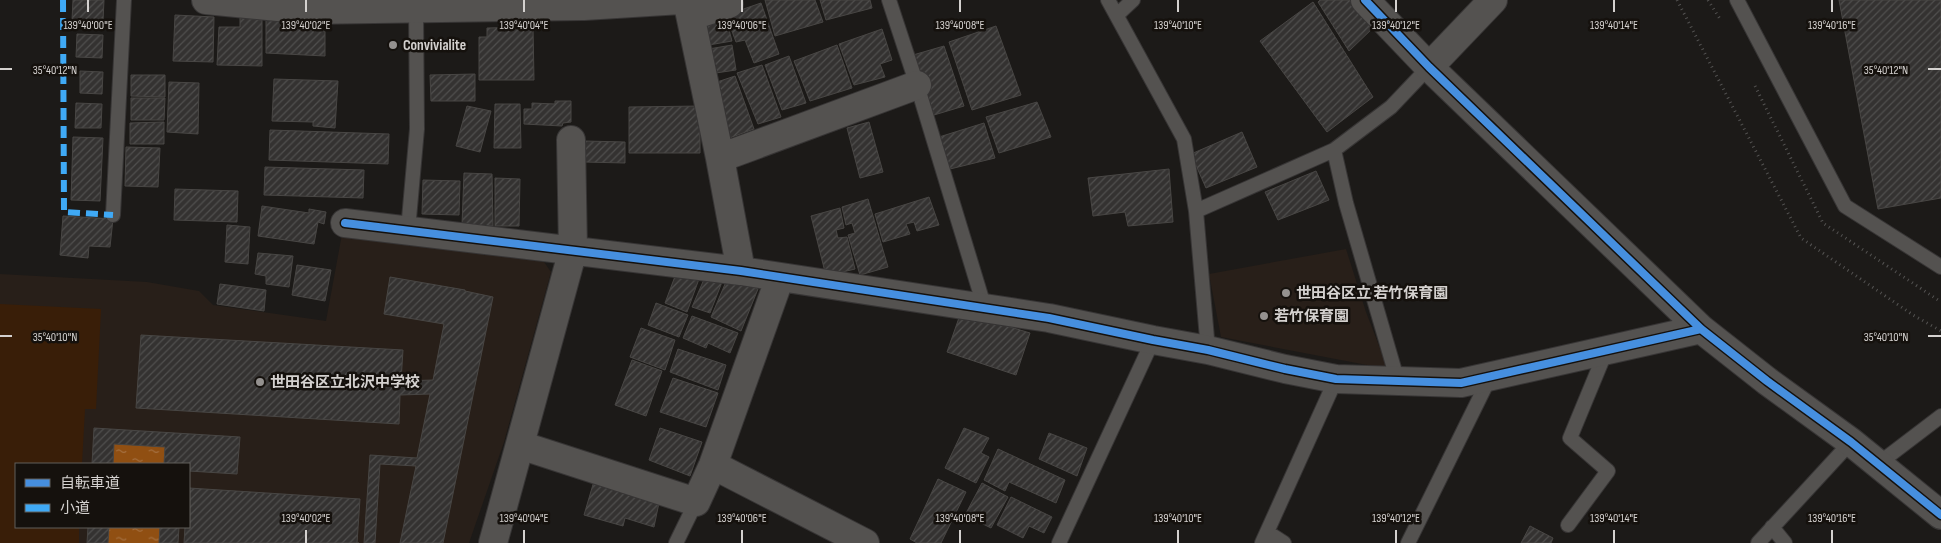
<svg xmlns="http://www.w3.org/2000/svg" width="1941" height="543" font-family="'Sofia Sans Condensed','Noto Sans JP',sans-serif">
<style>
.built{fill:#281f19;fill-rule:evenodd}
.pitch{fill:#391e08}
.water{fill:url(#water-ripples)}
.building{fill:url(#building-hatch);stroke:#484644}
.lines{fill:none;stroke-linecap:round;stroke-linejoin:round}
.service-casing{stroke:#373535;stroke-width:16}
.minor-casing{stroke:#373535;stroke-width:30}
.path{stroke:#545352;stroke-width:3;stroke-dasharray:1 4;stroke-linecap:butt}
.service{stroke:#545250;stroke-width:14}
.minor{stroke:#545250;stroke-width:28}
.quiet{stroke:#3fa9f5;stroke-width:6;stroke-dasharray:12 6;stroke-linecap:butt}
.cycleway-casing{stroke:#15110d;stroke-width:11}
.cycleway{stroke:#468fdf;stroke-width:8}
.ticks{fill:none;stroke:#d4d1cf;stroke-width:2}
.poi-dot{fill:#94918f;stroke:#15110d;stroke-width:2}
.labels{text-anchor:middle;stroke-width:5;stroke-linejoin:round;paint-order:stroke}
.poi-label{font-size:15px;font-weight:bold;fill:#d4d1cf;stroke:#15110d;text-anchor:start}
.ticks-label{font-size:12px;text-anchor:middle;fill:#d4d1cf;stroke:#15110d;stroke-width:5;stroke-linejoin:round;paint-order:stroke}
</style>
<defs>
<pattern id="water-ripples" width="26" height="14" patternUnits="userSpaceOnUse" patternTransform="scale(1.25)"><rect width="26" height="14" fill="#904f12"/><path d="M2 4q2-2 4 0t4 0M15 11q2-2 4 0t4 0" fill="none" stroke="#a46f3f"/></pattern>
<pattern id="building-hatch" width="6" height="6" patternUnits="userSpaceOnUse" patternTransform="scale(1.25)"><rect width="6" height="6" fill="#343231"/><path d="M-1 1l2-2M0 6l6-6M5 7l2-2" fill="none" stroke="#504f4e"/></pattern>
</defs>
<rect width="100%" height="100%" fill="#1c1a18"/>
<path class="built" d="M342,234L544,262L551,272L504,442L469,543H0V274L147,282L199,291L213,305L326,321ZM16,464H189V527H16Z
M1346,249L1366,312L1388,369L1221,337L1209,274Z"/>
<path class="pitch" d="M0,304L101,309L96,409H85L82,464H16V527H79V543H0Z"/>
<path class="water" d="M114,444L165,447L164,464H113Z
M109,527H160L159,543H108Z"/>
<path class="building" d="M73,0H104L103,21L72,20Z
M765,0H815L823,22L775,36Z
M820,0H870L872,8L826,20Z
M1320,0H1349L1374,27L1349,51L1318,2Z
M1839,0H1941V198L1878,209Z
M1313,2L1373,97L1327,132L1260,41Z
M761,3L779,54L754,63L745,40L736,42L726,15Z
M724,11L732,41L703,46L696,19Z
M175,15L214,17L213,62L173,61Z
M266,15L311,16V30L325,31V56L266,53Z
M240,18L262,20V66L217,65L219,27H240Z
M996,26L1021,95L972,110L949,42Z
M533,27L534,80H479V37H487V28Z
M882,29L892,60L880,64L885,77L854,85L839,44Z
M77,34L103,35L102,58L76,57Z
M732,45L736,70L709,74L703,50Z
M837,45L852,88L810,101L794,61Z
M944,46L964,106L934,115L913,55Z
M789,56L806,103L782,110L765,65Z
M762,65L781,117L758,124L737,73Z
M80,71L103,72L102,94L80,93Z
M475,74V101H431L430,75Z
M131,75H165V97L131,96Z
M735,76L754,129L724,140L711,84Z
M274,79L338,81L335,128L313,126V122L272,121Z
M169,82L199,83L198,134L167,132Z
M131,98H165L164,120H131Z
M555,101H571V122L563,123L562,126L524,124V109H532V103L555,104Z
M1037,102L1051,137L999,153L986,117Z
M76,103L102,104L101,128H75Z
M495,104H520L521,148H494Z
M467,106L491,111L480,152L456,146Z
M700,106V153H629V107Z
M164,122V144H130V123Z
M869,122L883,172L860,178L847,128Z
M984,123L995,158L950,169L939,137Z
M270,130L389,134L388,164L269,160Z
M1242,132L1257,167L1206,188L1191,154Z
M73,137L103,138L100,201L71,200Z
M585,141L625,142V163L584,162Z
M126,147L160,148L158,187L125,186Z
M265,167L364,170L363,198L264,195Z
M1169,169L1173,222L1128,226L1125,212L1093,216L1088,178Z
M1316,171L1329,200L1278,220L1265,192Z
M464,173L492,174L493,226L462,225Z
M495,178L520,179L519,226H495Z
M423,180L460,181L459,215L422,214Z
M175,189L238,191L237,222L174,220Z
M929,197L939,225L917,231L914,222L906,224L910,234L883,242L875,214Z
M868,199L888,267L860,275L848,235L855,233L852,223L846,225L842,207Z
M262,206L309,213V209L326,212L324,224L318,222L314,244L258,236Z
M840,208L844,228L836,230L838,238L847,237L855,269L826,276L811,216Z
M63,216L113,219L110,247L89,246L88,258L60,255Z
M227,225L250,227L248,264L225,262Z
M258,253L293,256L289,287L266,284V276L255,274Z
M297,265L331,270L325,301L292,295Z
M677,271L699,279L687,312L665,303Z
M390,277L465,290V291L493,297L443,543H400L416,466L380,464L375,543H364L370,455L417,458L430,394L400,395L399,424L136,408L141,335L403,350L401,381L433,380L444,324L384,314Z
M705,277L722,282L710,313L692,307Z
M728,277L758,289L741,331L711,317Z
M220,284L266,290L264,311L217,304Z
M656,303L688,315L679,337L648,325Z
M961,312L1030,333L1016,375L947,352Z
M692,316L738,333L730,353L708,343L706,348L683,338Z
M641,328L675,340L665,370L630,357Z
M678,349L726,365L718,390L670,372Z
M632,360L662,371L646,416L615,405Z
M673,378L718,393L706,427L660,412Z
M94,428L240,437L237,474L189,471V464H164L165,447L114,444L113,464H92Z
M660,428L702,442L690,476L649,460Z
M964,428L989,438L981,453L989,457L976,483L945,468Z
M1049,433L1087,448L1077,476L1039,459Z
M998,449L1065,480L1056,503L1009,482L1005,491L984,480Z
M938,479L966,492L941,543H917L910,539Z
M594,481L660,498L654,527L625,518L623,526L584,515Z
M982,483L1008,497L991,528L965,515Z
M189,488L360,499L357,543H359H184L185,527H189Z
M1011,497L1052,517L1044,533L1029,526L1023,538L997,525Z
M1530,526L1553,538L1551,543H1521Z
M88,527H109L108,543H87Z
M160,527H179L178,543H159Z"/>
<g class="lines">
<g class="service-casing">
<path id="service" d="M889,0L917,85L985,309
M1108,0L1184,139L1196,211L1208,350
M1737,0L1845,206L1941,267
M1117,15L1133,0
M1334,150L1346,203L1398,382
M1196,211L1334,150L1391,107L1429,67
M113,215L124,0
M408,230L417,129L416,8
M1878,464L1941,416
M1568,525L1608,471L1570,438L1606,351
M1772,527L1785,543
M1267,532L1284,543
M676,543L696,502
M1059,543L1153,340
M1262,543L1336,379
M1408,543L1490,377
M1758,543L1851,442"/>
</g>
<g class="minor-casing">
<path id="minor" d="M206,0L308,10L584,6L681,0
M687,0L720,158L741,271
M1365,0L1429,67L1701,329L1767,381L1851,442L1941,515
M692,16L729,4
M1429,67L1493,0
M720,158L917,85
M345,223L741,271L1049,318L1153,340L1208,350L1285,369L1336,379L1461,383L1701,329
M520,445L696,502L713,465L780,277
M713,465L865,543
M493,543L573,250L571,140"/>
</g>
<path class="path" d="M1677,0L1801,238L1913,315L1941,331
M1708,0L1720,19
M1755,86L1823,223L1941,302"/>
<use href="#service" class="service"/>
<use href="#minor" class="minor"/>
<path class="quiet" d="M63,0L64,212L113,215"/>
<g class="cycleway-casing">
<path id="cycleway" d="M1365,0L1429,67L1701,329L1767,381L1851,442L1941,515
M345,223L741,271L1049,318L1153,340L1208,350L1285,369L1336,379L1461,383L1701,329"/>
</g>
<use href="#cycleway" class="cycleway"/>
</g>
<path class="ticks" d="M88,0V12M306,0V12M524,0V12M742,0V12M960,0V12M1178,0V12M1396,0V12M1614,0V12M1832,0V12M0,69H12M1928,69H1941M0,336H12M1928,336H1941M306,530V543M524,530V543M742,530V543M960,530V543M1178,530V543M1396,530V543M1614,530V543M1832,530V543"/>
<g class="poi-dot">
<circle cx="393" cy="45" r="5"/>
<circle cx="1286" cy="293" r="5"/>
<circle cx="1264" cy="316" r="5"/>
<circle cx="260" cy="382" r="5"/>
</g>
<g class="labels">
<g class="poi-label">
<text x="403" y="50">Convivialite</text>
<text x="1296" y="298">世田谷区立 若竹保育園</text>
<text x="1274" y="321">若竹保育園</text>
<text x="270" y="387">世田谷区立北沢中学校</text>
</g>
</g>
<g class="ticks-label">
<text x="88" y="29">139°40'00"E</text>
<text x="306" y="29">139°40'02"E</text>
<text x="524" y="29">139°40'04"E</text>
<text x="742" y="29">139°40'06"E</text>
<text x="960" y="29">139°40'08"E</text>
<text x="1178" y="29">139°40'10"E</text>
<text x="1396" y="29">139°40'12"E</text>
<text x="1614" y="29">139°40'14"E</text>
<text x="1832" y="29">139°40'16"E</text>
<text x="55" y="74">35°40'12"N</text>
<text x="1886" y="74">35°40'12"N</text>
<text x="55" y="341">35°40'10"N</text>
<text x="1886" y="341">35°40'10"N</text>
<text x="306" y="522">139°40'02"E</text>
<text x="524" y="522">139°40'04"E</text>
<text x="742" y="522">139°40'06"E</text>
<text x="960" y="522">139°40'08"E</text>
<text x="1178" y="522">139°40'10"E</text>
<text x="1396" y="522">139°40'12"E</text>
<text x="1614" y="522">139°40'14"E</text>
<text x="1832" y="522">139°40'16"E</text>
</g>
<rect x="15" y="463" width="175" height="65" fill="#15110d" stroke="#615e5b"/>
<rect x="25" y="479" width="25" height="8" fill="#468fdf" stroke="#615e5b"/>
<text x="60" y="488" font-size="15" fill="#d4d1cf">自転車道</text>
<rect x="25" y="504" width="25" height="8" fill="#3fa9f5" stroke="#615e5b"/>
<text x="60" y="513" font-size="15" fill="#d4d1cf">小道</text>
</svg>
